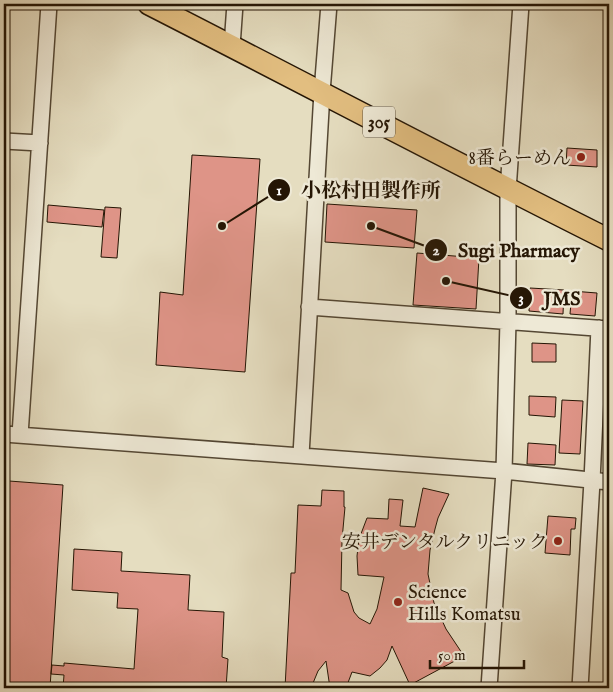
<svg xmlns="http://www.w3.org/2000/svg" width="613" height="692" font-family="'IM FELL English','Noto Serif JP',serif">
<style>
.building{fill:#de9487;stroke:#241504}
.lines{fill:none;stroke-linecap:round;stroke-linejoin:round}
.minor-casing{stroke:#544733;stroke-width:18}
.highway-casing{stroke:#241504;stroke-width:24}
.minor{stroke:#eee9d6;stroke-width:15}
.highway{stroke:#e2be80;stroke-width:21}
.poi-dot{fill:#8f2418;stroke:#eee9d6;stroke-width:2}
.labels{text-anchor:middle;stroke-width:5;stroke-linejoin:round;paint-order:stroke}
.shield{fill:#eee9d6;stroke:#615543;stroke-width:1}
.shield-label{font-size:18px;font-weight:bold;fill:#241504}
.poi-label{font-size:19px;fill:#241504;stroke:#eee9d6;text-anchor:end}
.leader{fill:none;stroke:#241504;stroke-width:2}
.callout-dot{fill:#241504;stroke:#eee9d6;stroke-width:2}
.mark-label{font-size:15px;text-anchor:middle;font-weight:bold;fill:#fff}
.callout-label{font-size:20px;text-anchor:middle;font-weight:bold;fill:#241504;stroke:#eee9d6;stroke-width:5;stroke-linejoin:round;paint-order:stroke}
</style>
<rect width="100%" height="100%" fill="#e5ddc0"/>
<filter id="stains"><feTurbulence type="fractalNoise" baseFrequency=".004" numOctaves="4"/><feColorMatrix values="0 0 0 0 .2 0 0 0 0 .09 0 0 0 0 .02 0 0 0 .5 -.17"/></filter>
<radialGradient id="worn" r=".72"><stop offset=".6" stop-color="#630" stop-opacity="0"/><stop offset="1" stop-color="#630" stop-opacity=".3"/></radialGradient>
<path class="building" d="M567,148L597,150V167L566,165Z
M192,155L260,159L245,372L156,365L160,292L183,295Z
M327,204L417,210L414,248L325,242Z
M48,205L104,210L102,227L47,222Z
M105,207L121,208L117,258L101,257Z
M417,253L479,258L476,309L413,305Z
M530,288L564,290L563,314L529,311Z
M572,291L597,293L595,316L570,314Z
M532,343L556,344V362H532Z
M529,396L556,397L555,417L529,415Z
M562,400L583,401L580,454L559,453Z
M528,443L556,445L555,465L527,464Z
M9,481L63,485L50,688H4V572Z
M423,488L449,494L438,518L435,529L430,550L428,574L434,603L446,629L464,656L410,685L392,646L387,660L380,668L370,676L352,672L346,688H330L326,661L318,671L311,688H285L291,573H295L298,505L321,506L322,490L344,491V507H345L342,540L341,590L348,593L354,612L359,618L370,624L377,609L384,577L358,575L357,556L359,539L367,518L388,519L389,499L403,500L400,526L415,527Z
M548,516L576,518L575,529H571L570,555L545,553Z
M74,549L122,552L121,571L190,575L188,610L224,612L222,657L228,659L226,688H63L64,675L51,674L52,665L64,666V663L134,669L138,609L117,608L118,593L72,590Z"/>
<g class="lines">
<g class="minor-casing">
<path id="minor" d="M232,46L235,4
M4,141L40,143
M309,307L609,329
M4,434L504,471L609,482
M20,435L49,4
M301,455L322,92L329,4
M489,688L504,471L508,321V190L521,4
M580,688L592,481L599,328"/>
</g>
<g class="highway-casing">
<path id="highway" d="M149,4C302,82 455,163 609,240"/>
</g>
<use href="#minor" class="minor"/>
<use href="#highway" class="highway"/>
</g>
<g class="poi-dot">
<circle cx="581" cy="157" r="5"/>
<circle cx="558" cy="541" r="5"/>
<circle cx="398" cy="602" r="5"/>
</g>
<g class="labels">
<rect class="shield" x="363" y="106.5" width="32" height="31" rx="4"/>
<g class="shield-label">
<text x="379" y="128">305</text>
</g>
<g class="poi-label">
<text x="571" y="164">8番らーめん</text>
<text x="548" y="548">安井デンタルクリニック</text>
<text x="408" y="598" text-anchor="start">Science<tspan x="408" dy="22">Hills Komatsu</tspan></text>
</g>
</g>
<path class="leader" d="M222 226L279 190M371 226L436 250M446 281L521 298"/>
<g class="callout-dot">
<circle cx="222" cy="226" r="5"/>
<circle cx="371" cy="226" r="5"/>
<circle cx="446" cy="281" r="5"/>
<circle cx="279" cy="190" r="12"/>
<circle cx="436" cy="250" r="12"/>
<circle cx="521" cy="298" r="12"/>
</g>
<g class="mark-label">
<text x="279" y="195">1</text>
<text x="436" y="255">2</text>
<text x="521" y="303">3</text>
</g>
<g class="callout-label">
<text x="371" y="197">小松村田製作所</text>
<text x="519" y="257">Sugi Pharmacy</text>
<text x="562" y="305">JMS</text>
</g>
<rect width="613" height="692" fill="none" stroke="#e5ddc0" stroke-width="20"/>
<rect x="5" y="5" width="603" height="682" fill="none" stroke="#241504" stroke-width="2.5"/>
<rect x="10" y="10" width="593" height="672" fill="none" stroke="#241504"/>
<path d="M430 660v8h94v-8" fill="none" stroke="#241504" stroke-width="2.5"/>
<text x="438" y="660" font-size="15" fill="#241504" stroke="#eee9d6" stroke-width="4" paint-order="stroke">50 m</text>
<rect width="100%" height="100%" filter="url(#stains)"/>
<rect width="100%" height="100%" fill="url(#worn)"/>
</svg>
